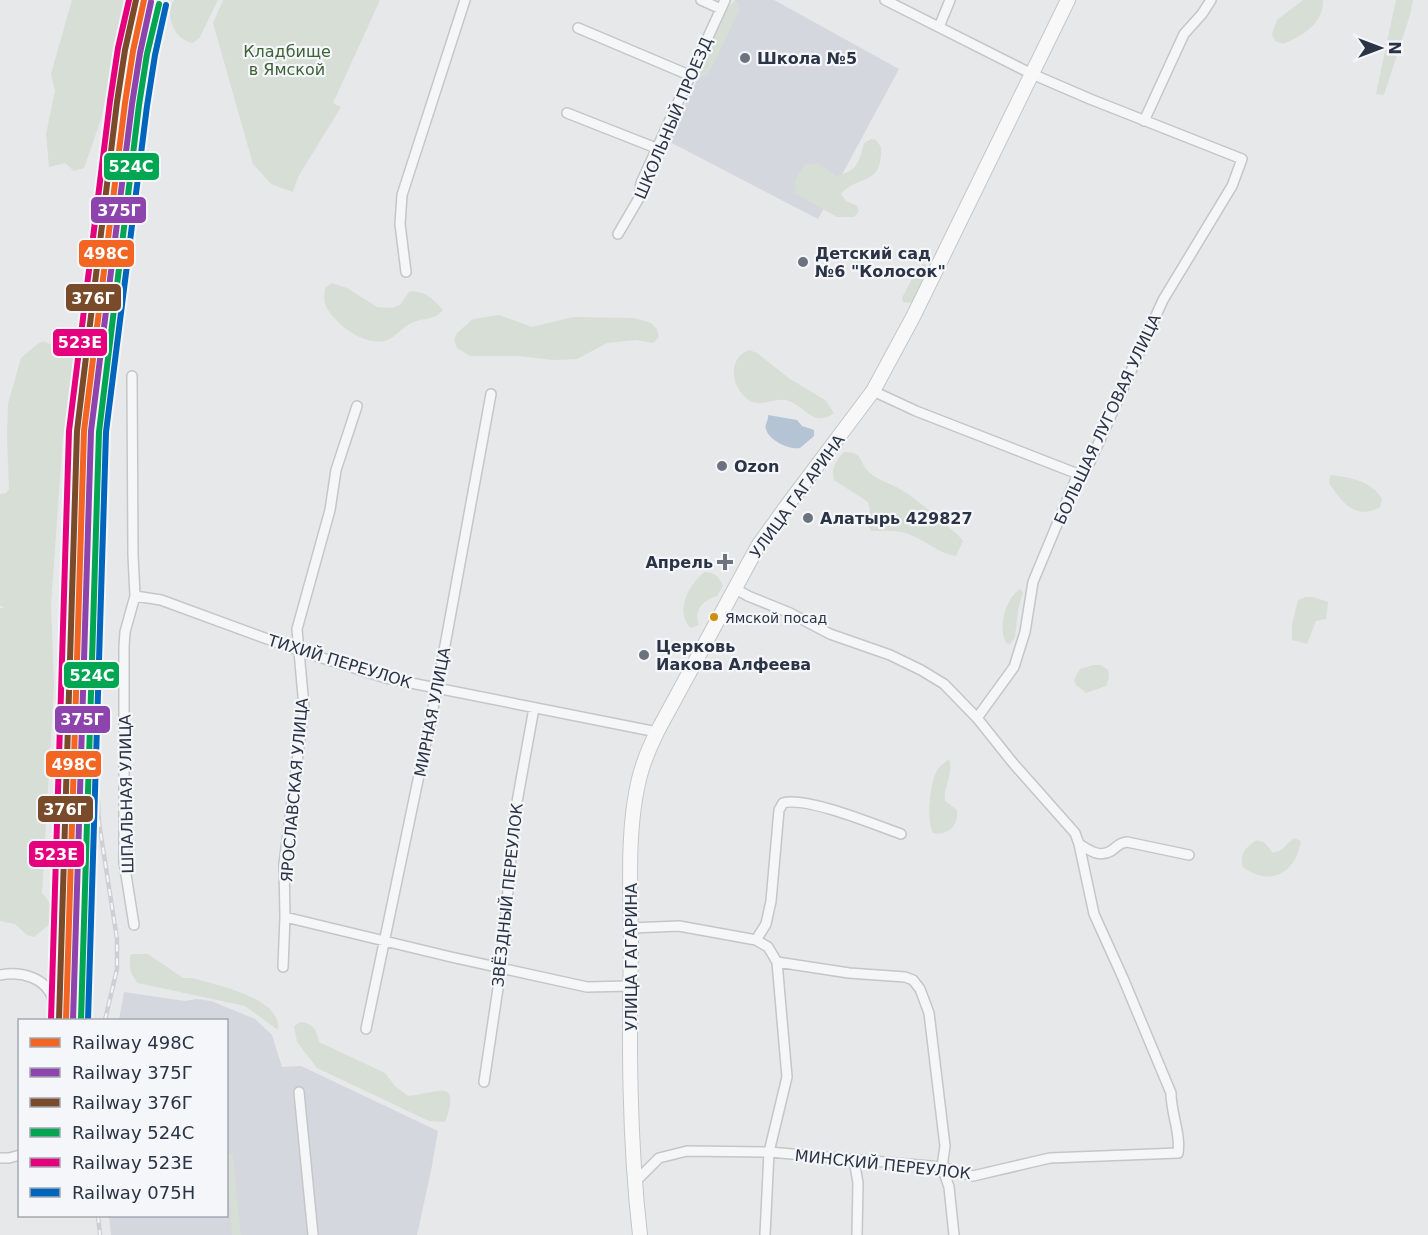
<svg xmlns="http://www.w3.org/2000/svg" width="1428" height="1235" font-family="'DejaVu Sans',sans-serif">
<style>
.built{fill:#d4d7dd}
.green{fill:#d6ded6}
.water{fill:#b4c4d5}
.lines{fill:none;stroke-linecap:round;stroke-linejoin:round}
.minor-casing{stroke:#c4c6c8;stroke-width:12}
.secondary-casing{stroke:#c4c6c8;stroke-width:16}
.minor{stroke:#f5f6f7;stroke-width:9}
.secondary{stroke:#f8f8f8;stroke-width:14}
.rail-casing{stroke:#cecfd2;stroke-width:4.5}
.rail{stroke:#f4f6f9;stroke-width:2;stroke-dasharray:7;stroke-linecap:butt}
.rail-1-casing{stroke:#f4f6f9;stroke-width:10}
.rail-2-casing{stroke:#f4f6f9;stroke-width:10}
.rail-3-casing{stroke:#f4f6f9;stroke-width:10}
.rail-4-casing{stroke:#f4f6f9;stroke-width:10}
.rail-5-casing{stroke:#f4f6f9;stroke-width:10}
.rail-6-casing{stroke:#f4f6f9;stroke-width:10}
.rail-1{stroke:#f26522;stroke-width:6}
.rail-2{stroke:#8e44ad;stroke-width:6}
.rail-3{stroke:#7a4b2a;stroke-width:6}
.rail-4{stroke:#00a651;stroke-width:6}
.rail-5{stroke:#e5007d;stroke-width:6}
.rail-6{stroke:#0065bd;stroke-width:6}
.poi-dot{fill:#6c737f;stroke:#f4f6f9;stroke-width:2}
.bus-dot{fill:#ce8f0e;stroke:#f4f6f9;stroke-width:2}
.labels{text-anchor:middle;stroke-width:4.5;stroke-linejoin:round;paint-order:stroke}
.bus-label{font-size:14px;fill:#2b3445;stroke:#f4f6f9;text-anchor:start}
.park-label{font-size:16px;fill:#3f6138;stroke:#f4f6f9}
.poi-label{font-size:16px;font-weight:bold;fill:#2b3445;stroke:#f4f6f9;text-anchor:start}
.street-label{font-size:16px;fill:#2b3445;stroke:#f4f6f9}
.line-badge{stroke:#f4f6f9;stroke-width:2}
.badge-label{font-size:16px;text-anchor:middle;font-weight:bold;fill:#fff}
</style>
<rect width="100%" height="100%" fill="#e6e8ea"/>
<path class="built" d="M735,0H774L899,69L818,219L668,141Z
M124,992L185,1001L197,999L211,1001L255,1019L272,1035L282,1067L301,1066L438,1131L431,1171L417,1235H111L109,1216H226V1020H119Z"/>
<path class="green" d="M72,0H127L101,119L84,168L74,171L65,163L49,167L46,134L55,91L51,74Z
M174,0H218L200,37L193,43C175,40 164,16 174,0Z
M223,0H380L333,103L341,107L298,177L293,192L271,184L253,164L213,23Z
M1303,0H1323C1324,23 1303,36 1283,44L1275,41L1272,34L1277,20Z
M1396,0H1413L1410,15L1384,95L1376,94Z
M735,1L739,3V11L710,71L704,77L697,76V68L729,6Z
M871,139L876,140L881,147C883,187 858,174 841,194L846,201L857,206L859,211L854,217H837L796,194C792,182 798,172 806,164L818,163L836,176C858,171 859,162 864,143Z
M925,264L927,267L926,272L914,300L911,303L903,302L902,298L918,267Z
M332,283L347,288L377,307L392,308L400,305L409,292C424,289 434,300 443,310C433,321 427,317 414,322C404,325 397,336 387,340C367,348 334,324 326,306C323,301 325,294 325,288Z
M499,315L532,327L573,317L634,318L651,323L657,329L659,337L653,343L636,340L607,343L577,359L552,360L520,356H470L457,348L454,340L457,333L473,319Z
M43,341C72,353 95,362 77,397C74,402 68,406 67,412C65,420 65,428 63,436L51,605L54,685L42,893C52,904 53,909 51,923L34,937L27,935L15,924L0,921V608H4L0,605V494L6,493L9,489L7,436L8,404L21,358L36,345Z
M749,350L757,353L790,379L825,400L834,413C812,429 807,405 785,400C774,398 763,406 752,402C732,392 725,359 749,350Z
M844,452C865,452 858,463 870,473C879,481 893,484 903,491C922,503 940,520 957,534L963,541L956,556C940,554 928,542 913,536C900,529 886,531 871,531L867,524L870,509L868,502L834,480C831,467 836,461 844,452Z
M1330,475C1349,477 1372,481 1382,499L1380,507C1355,521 1342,502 1329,483Z
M705,572C715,573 719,576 723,586L717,596C703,600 693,610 699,625L691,628C674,613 689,583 705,572Z
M1020,589L1023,592L1018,610L1015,637L1010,644L1006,643C998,627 1005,599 1020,589Z
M1305,597H1313L1328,602L1326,619L1316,621L1307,644L1292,640V624L1298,600Z
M1093,665H1101L1108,670L1109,678L1106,686L1086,693L1076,685L1074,680L1080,669Z
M949,759C954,774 943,786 945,801L957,810C959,825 948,836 933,833C926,821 930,780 938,769C941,765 946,762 949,759Z
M1294,838L1301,841C1296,872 1271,888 1243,867C1239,854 1246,847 1257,840L1265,843L1273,853L1281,850Z
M131,954H148L183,978H192C215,985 282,997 278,1030L245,1006L138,983C130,974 128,965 131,954Z
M301,1022C313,1023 317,1031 319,1042L385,1073L395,1086L408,1096C436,1094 462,1076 445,1122L429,1121L317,1068L297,1042L294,1026Z
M233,1153L241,1235H232L226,1154Z"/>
<path class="water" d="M768,415L797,420L802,426L814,430V436L800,448C790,450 769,441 766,429C764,425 769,420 768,415Z"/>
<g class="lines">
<g class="minor-casing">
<path id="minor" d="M701,0L721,9
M885,0L1032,74L1090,99L1242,159L1232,186L1163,300L1090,462L1086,469L1078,474L1033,582L1025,632L1014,667L977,718
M939,27L950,0
M578,28L689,75
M567,113L656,148
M1144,121L1184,34L1202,14L1211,0
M618,234L639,198L641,183L725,0
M406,272L400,224L402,195L465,0
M132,376L133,555L135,596L125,632L124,647V862L134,925
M873,391L916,411L1078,474
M135,596L161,600L300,651L386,678L657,732
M1079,844C1089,850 1099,858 1111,851C1117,847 1118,843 1127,842L1189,855
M285,917L451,957L587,987L630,986
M631,928L679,926L756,940
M777,962L849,973L905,977L913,980L920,989L929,1013L945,1146L942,1167L949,1187L954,1235
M283,967L285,917L284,864L304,707L297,629L330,510L336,470L357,406
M0,975C20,971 47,977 53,1000C54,1006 53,1014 54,1020
M366,1029L437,689L491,394
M484,1082L501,968L515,813L534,708
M299,1092L313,1235
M0,1158H9L20,1155
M854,1160L858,1183L857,1235
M634,1183L659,1158L687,1151L769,1152L942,1167L973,1176L1050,1158L1178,1153C1181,1133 1171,1114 1171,1093L1123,978L1094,914L1079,844L1075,833L1013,763L977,718L944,684L921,670L890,655L830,634L790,613L748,596L736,589
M765,1235L769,1152L787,1077L777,962L768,947L756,940L766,924L771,901L779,810L783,803C806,796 876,825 901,834"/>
</g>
<g class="secondary-casing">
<path id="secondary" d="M640,1235C629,1139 629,1044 631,948C631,893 626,833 639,779C643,763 649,748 657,732L758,546L786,507L873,391L913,317L1068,0"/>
</g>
<use href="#minor" class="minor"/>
<use href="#secondary" class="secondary"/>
<g class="rail-casing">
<path id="rail" d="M105,1020L117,969V939L99,823L97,782L98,470L106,327L131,138L156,0
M98,1216L100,1235"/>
</g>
<use href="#rail" class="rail"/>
<g class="rail-1-casing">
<path id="rail-1" d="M66,1020L84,431L125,103L133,51L144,0"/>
</g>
<g class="rail-2-casing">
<path id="rail-2" d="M73,1020L91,431L132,104L140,53L151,2"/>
</g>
<g class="rail-3-casing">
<path id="rail-3" d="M59,1020L77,431L117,102L125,50L136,0"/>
</g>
<g class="rail-4-casing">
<path id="rail-4" d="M81,1020L99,432L139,105L147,54L159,4"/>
</g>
<g class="rail-5-casing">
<path id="rail-5" d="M51,1020L69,431L110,101L118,48L129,0"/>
</g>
<g class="rail-6-casing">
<path id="rail-6" d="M88,1020L106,432L147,106L155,55L166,5"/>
</g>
<use href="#rail-1" class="rail-1"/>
<use href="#rail-2" class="rail-2"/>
<use href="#rail-3" class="rail-3"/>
<use href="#rail-4" class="rail-4"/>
<use href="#rail-5" class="rail-5"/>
<use href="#rail-6" class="rail-6"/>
</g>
<g class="poi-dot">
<circle cx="745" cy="58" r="6"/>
<circle cx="803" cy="262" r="6"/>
<circle cx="722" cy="466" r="6"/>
<circle cx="808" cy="518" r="6"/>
<path d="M722 553h6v6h6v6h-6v6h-6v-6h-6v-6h6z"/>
<circle cx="644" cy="655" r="6"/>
</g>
<circle class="bus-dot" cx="714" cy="617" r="5"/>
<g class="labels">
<g class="bus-label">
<text x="725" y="623">Ямской посад</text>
</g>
<g class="park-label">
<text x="287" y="57">Кладбище<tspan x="287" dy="18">в Ямской</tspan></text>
</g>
<g class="poi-label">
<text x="757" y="64">Школа №5</text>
<text x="815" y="259">Детский сад<tspan x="815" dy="18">№6 "Колосок"</tspan></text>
<text x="734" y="472">Ozon</text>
<text x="820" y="524">Алатырь 429827</text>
<text x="713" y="568" text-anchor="end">Апрель</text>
<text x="656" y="652">Церковь<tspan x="656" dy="18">Иакова Алфеева</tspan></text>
</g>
<g class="street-label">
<text transform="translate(673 118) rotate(-67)" y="6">ШКОЛЬНЫЙ ПРОЕЗД</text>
<text transform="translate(1107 419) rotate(-65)" y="6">БОЛЬШАЯ ЛУГОВАЯ УЛИЦА</text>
<text transform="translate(797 496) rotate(-54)" y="6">УЛИЦА ГАГАРИНА</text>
<text transform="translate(340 661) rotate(17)" y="6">ТИХИЙ ПЕРЕУЛОК</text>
<text transform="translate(432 712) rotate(-79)" y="6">МИРНАЯ УЛИЦА</text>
<text transform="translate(294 790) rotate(-85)" y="6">ЯРОСЛАВСКАЯ УЛИЦА</text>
<text transform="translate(126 794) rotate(-91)" y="6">ШПАЛЬНАЯ УЛИЦА</text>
<text transform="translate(507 895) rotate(-84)" y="6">ЗВЁЗДНЫЙ ПЕРЕУЛОК</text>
<text transform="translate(631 957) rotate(-90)" y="6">УЛИЦА ГАГАРИНА</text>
<text transform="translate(883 1164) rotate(6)" y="6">МИНСКИЙ ПЕРЕУЛОК</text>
</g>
</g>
<g class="line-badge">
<rect x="103" y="152" width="57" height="29" rx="6" fill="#00a651"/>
<rect x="90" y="196" width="57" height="28" rx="6" fill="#8e44ad"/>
<rect x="78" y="239" width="57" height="29" rx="6" fill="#f26522"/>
<rect x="65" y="283" width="57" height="29" rx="6" fill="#7a4b2a"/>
<rect x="52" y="328" width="56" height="29" rx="6" fill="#e5007d"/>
<rect x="63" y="661" width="57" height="28" rx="6" fill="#00a651"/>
<rect x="54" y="705" width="57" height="29" rx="6" fill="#8e44ad"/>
<rect x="45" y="750" width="57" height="28" rx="6" fill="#f26522"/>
<rect x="37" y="795" width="57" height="28" rx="6" fill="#7a4b2a"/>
<rect x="28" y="840" width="57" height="28" rx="6" fill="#e5007d"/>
</g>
<g class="badge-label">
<text x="131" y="172">524С</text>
<text x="119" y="216">375Г</text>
<text x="106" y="259">498С</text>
<text x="93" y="304">376Г</text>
<text x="80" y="348">523Е</text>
<text x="92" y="681">524С</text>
<text x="82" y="725">375Г</text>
<text x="74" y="770">498С</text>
<text x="65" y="815">376Г</text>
<text x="56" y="860">523Е</text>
</g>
<rect x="18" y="1019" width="210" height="198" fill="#f4f6f9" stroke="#a4a8b1" stroke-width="1.5"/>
<rect x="30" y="1038" width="30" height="9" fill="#f26522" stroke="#a4a8b1" stroke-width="1.5"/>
<text x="72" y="1049" font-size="18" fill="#2b3445">Railway 498С</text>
<rect x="30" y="1068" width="30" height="9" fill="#8e44ad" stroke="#a4a8b1" stroke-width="1.5"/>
<text x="72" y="1079" font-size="18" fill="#2b3445">Railway 375Г</text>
<rect x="30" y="1098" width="30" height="9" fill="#7a4b2a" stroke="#a4a8b1" stroke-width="1.5"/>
<text x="72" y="1109" font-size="18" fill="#2b3445">Railway 376Г</text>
<rect x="30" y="1128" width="30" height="9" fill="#00a651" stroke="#a4a8b1" stroke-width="1.5"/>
<text x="72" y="1139" font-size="18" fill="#2b3445">Railway 524С</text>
<rect x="30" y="1158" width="30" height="9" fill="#e5007d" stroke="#a4a8b1" stroke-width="1.5"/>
<text x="72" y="1169" font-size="18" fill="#2b3445">Railway 523Е</text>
<rect x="30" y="1188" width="30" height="9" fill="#0065bd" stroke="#a4a8b1" stroke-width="1.5"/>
<text x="72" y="1199" font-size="18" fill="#2b3445">Railway 075Н</text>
<g transform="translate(1380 48) rotate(90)" stroke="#f4f6f9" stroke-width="4.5" paint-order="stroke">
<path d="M0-4.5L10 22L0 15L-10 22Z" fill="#2b3445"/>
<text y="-9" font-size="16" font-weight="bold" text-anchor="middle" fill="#2b3445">N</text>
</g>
</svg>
